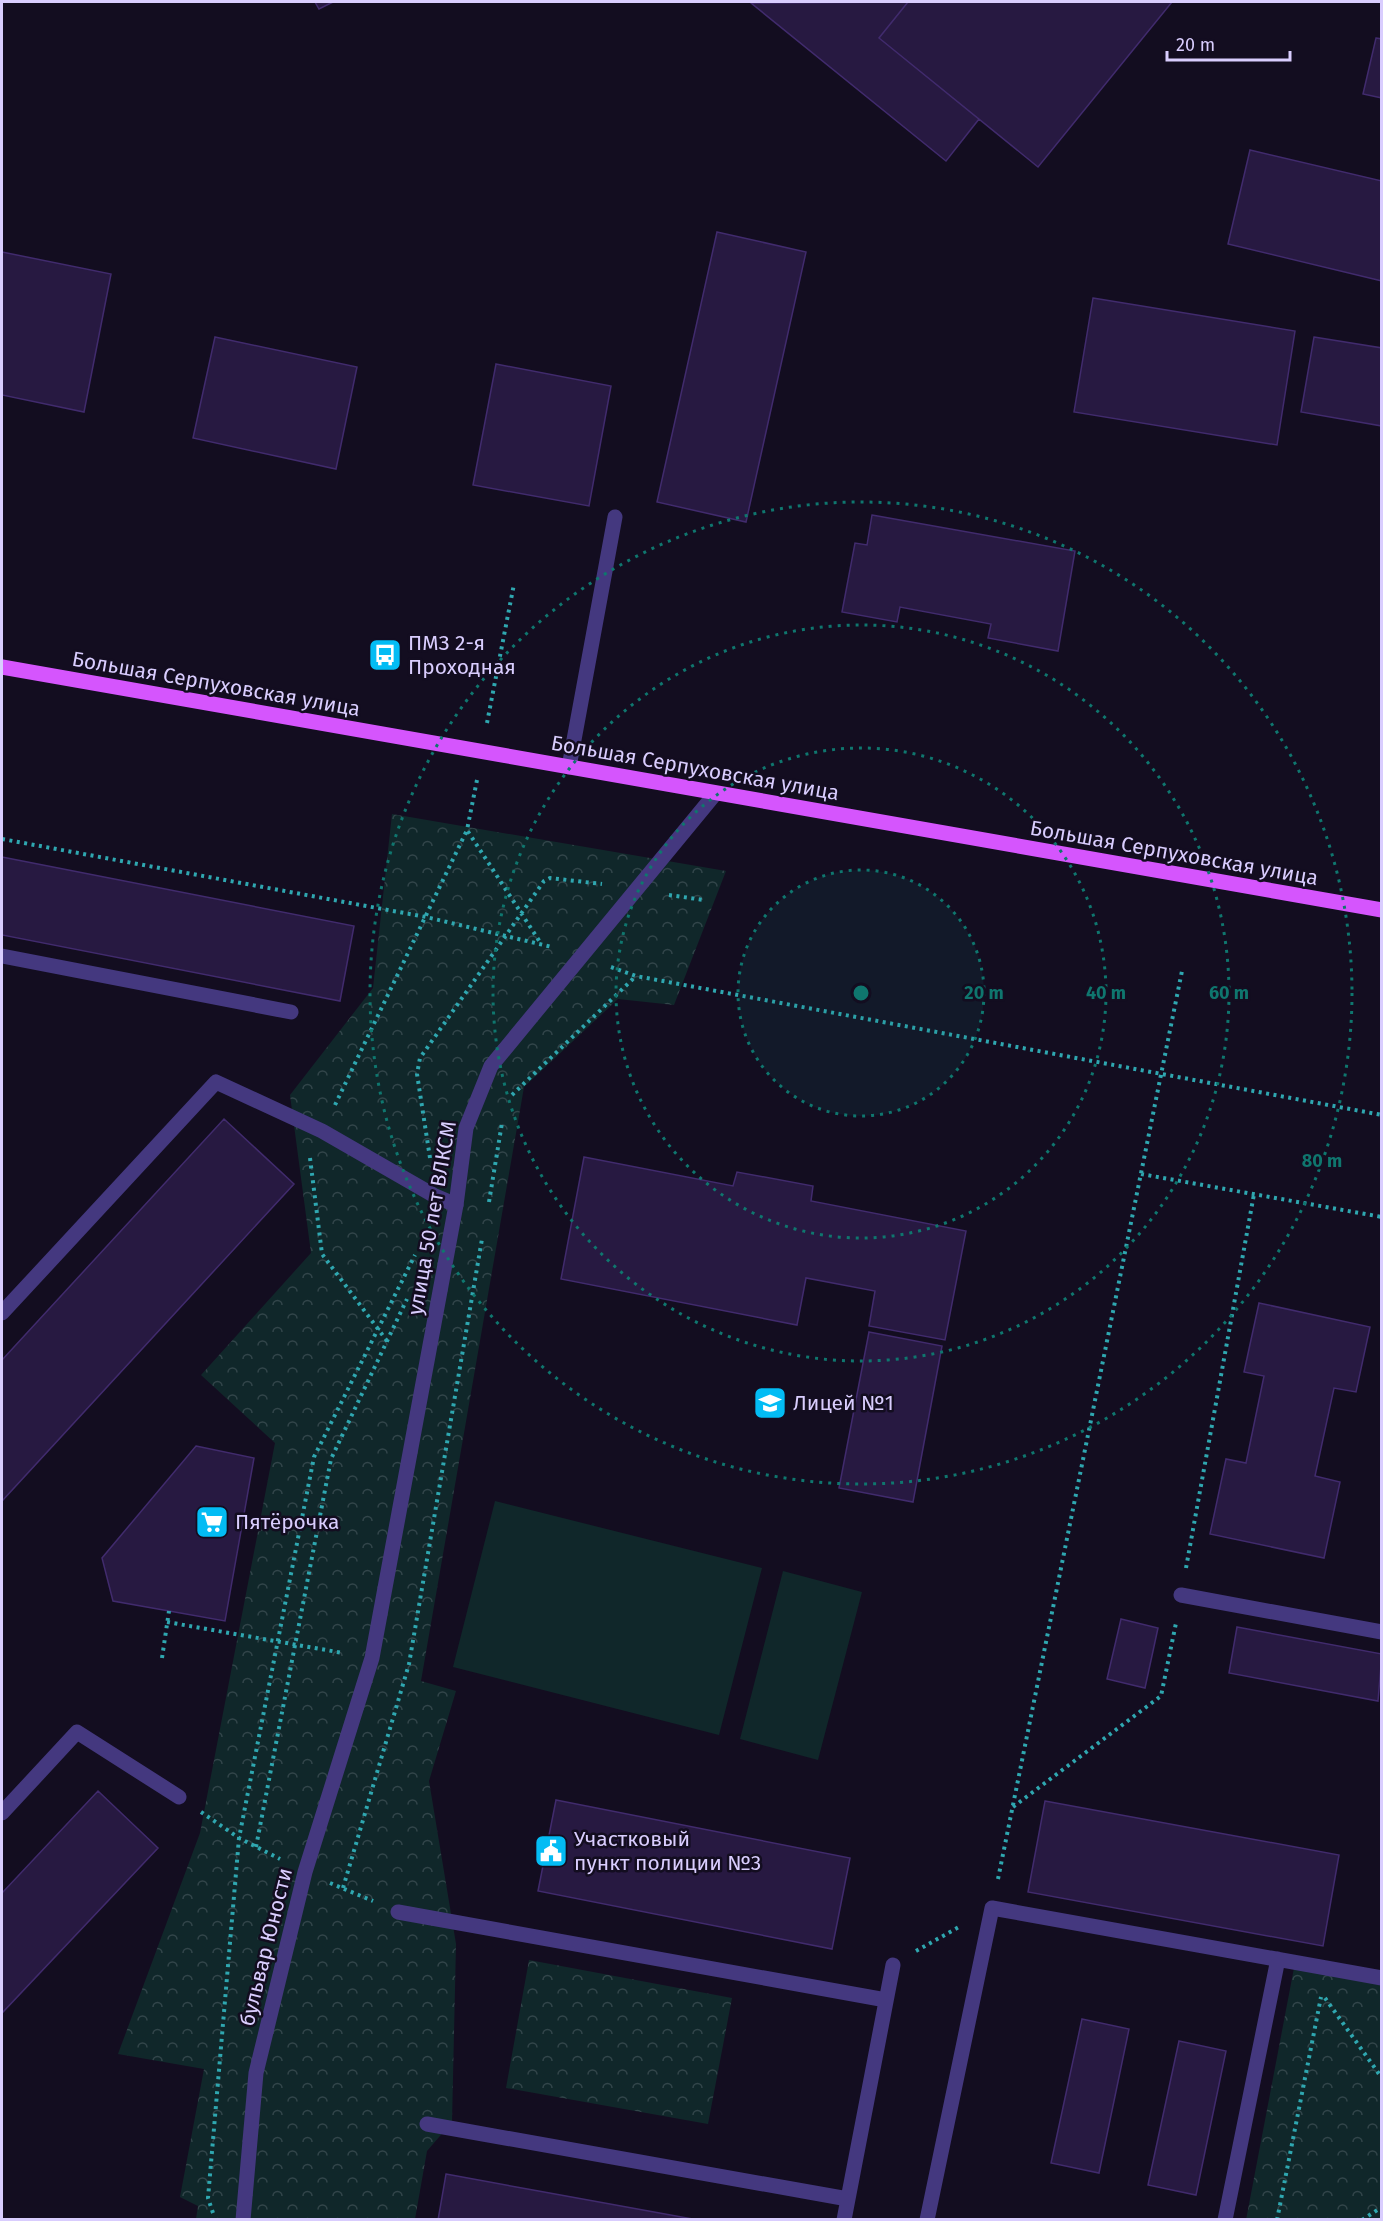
<svg xmlns="http://www.w3.org/2000/svg" width="1383" height="2221" font-family="'Fira Sans',sans-serif">
<style>
.park{fill:url(#park-crowns)}
.garden{fill:#10272a}
.building{fill:#271941;stroke:#412b6d;stroke-width:1.5}
.lines{fill:none;stroke-linecap:round;stroke-linejoin:round}
.path{stroke:#2fa7b0;stroke-width:4;stroke-dasharray:3 4.5;stroke-linecap:butt}
.lane{stroke:#44387f;stroke-width:15}
.street{stroke:#44387f;stroke-width:15}
.primary{stroke:#d555fd;stroke-width:15}
.ring{fill:none;stroke:#0f766e;stroke-width:3;stroke-dasharray:3 6}
.labels{text-anchor:middle;stroke-width:5;stroke-linejoin:round;paint-order:stroke}
.poi-label{font-size:21px;fill:#d9cdfe;stroke:#130d20;text-anchor:start}
.street-label{font-size:21px;fill:#d9cdfe;stroke:#130d20}
.centre{fill:#0f766e;stroke:#130d20;stroke-width:3}
.ring-label{font-size:18px;text-anchor:middle;font-weight:bold;fill:#0f766e;stroke:#130d20;stroke-width:5;stroke-linejoin:round;paint-order:stroke}
</style>
<defs>
<pattern id="park-crowns" width="20" height="18" patternUnits="userSpaceOnUse" patternTransform="scale(1.5)"><rect width="20" height="18" fill="#10272a"/><path d="M2 6a3 3 0 1 1 6 0M12 15a3 3 0 1 1 6 0" fill="none" stroke="#32454a"/></pattern>
</defs>
<rect width="100%" height="100%" fill="#130d20"/>
<path class="park" d="M392,814L726,871L674,1005L618,999L524,1087L421,1681L456,1691L429,1781L456,1944L452,2122L427,2151L415,2219H196L198,2206L180,2197L204,2069L118,2054L200,1833L275,1443L201,1375L311,1253L290,1095L373,988Z
M529,1960L732,1998L708,2124L506,2088Z
M1294,1968L1381,1985V2219L1246,2220Z"/>
<path class="garden" d="M495,1501L762,1568L719,1735L453,1667Z
M783,1571L862,1592L818,1760L740,1739Z"/>
<path class="building" d="M315,2H333L319,9Z
M908,2H1172L1038,167L879,38Z
M908,2L879,38L979,119L946,161L751,3Z
M1376,38L1382,39V98L1363,94Z
M1250,150L1382,181V281L1228,244Z
M717,232L806,252L746,522L657,502Z
M2,252L111,274L84,412L2,395Z
M1093,298L1295,331L1277,445L1074,412Z
M215,337L357,367L336,469L193,438Z
M1314,337L1382,348V426L1301,412Z
M496,364L611,386L589,506L473,485Z
M872,515L1075,551L1058,651L988,638L991,624L900,607L897,622L842,612L855,543L867,545Z
M2,857L354,926L340,1001L2,935Z
M224,1119L294,1184L2,1501V1360Z
M584,1157L733,1186L737,1172L813,1186L811,1201L966,1231L945,1340L869,1326L875,1291L806,1278L797,1325L561,1279Z
M1259,1303L1370,1327L1356,1392L1334,1388L1315,1476L1340,1482L1324,1558L1210,1534L1226,1459L1246,1463L1264,1376L1244,1372Z
M869,1332L942,1346L913,1502L839,1488Z
M196,1446L254,1458L225,1621L113,1601L102,1558Z
M1121,1619L1158,1628L1145,1688L1107,1679Z
M1237,1627L1382,1654L1378,1701L1229,1673Z
M98,1791L158,1848L2,2013V1893Z
M556,1800L850,1858L832,1949L538,1891Z
M1045,1801L1339,1855L1323,1946L1028,1892Z
M1082,2019L1129,2029L1099,2173L1051,2163Z
M1179,2041L1226,2051L1196,2195L1148,2185Z
M446,2174L533,2190L698,2220H438Z"/>
<g class="lines">
<path class="path" d="M487,723L514,584
M477,780L467,830L540,942
M2,839L426,917L552,947
M669,895L704,900
M611,967L636,976L1382,1115
M512,1095L636,976
M335,1105L467,830
M310,1158L322,1254L387,1341
M430,1158L417,1074L420,1058L544,881L550,878L602,884
M1141,1174L1382,1217
M489,1202L502,1123
M1186,1568L1254,1194
M167,1622L343,1653
M162,1658L169,1611
M1013,1807L1161,1696L1176,1623
M201,1812L239,1838L280,1859
M256,1847L331,1459L407,1299
M998,1879L1182,971
M330,1883L373,1901
M343,1888L409,1664L482,1239
M916,1951L959,1927
M1325,1998L1382,2078
M213,2213L208,2198L239,1838L314,1457L415,1255
M1277,2220L1321,1997
M1362,2220L1382,2207"/>
<path class="lane" d="M569,767L615,517
M2,956L291,1012
M2,1313L216,1082L322,1131L435,1196L456,1205
M1181,1595L1382,1632
M2,1813L77,1732L179,1797
M398,1912L886,2000
M427,2124L848,2199L844,2220
M848,2199L893,1965
M927,2220L992,1908L1382,1978
M1225,2220L1278,1959"/>
<path class="street" d="M243,2220L256,2073L305,1872L372,1658L456,1205L466,1128L491,1066L715,794"/>
<path class="primary" d="M2,667L1382,910"/>
</g>
<circle cx="861" cy="993" r="123" fill="#0f766e" fill-opacity=".12"/>
<g class="ring">
<circle cx="861" cy="993" r="123"/>
<circle cx="861" cy="993" r="245"/>
<circle cx="861" cy="993" r="368"/>
<circle cx="861" cy="993" r="491"/>
</g>
<defs>
<g id="bus-square" transform="scale(1.725)"><rect x="-9" y="-9" width="18" height="18" rx="4" fill="#03bcf4" stroke="#130d20"/><path d="M-5-6H5V4H4V6H2V4H-2V6H-4V4H-5ZM-3.5-4V0h7V-4ZM-3.5 1.2v1.5H-2V1.2ZM2 1.2v1.5H3.5V1.2Z" fill="#fff"/></g>
<g id="school-square" transform="scale(1.725)"><rect x="-9" y="-9" width="18" height="18" rx="4" fill="#03bcf4" stroke="#130d20"/><path d="M0-5L7-2L0 1L-7-2ZM-4 1L0 2.5L4 1V4Q0 6-4 4Z" fill="#fff"/></g>
<g id="supermarket-square" transform="scale(1.725)"><rect x="-9" y="-9" width="18" height="18" rx="4" fill="#03bcf4" stroke="#130d20"/><path d="M-6-5.5h2.5l.6 2H6L4.5 2H-2.5L-4.4-4H-6ZM-1.5 3.2a1.3 1.3 0 1 0 .1 0ZM3 3.2a1.3 1.3 0 1 0 .1 0Z" fill="#fff"/></g>
<g id="civic-square" transform="scale(1.725)"><rect x="-9" y="-9" width="18" height="18" rx="4" fill="#03bcf4" stroke="#130d20"/><path d="M-.6-6.5H3V-4.5H.6V-3L4-1V1h2V6H-6V1h2V-1L-.6-3ZM-1.2 2.5V6h2.4V2.5Z" fill="#fff"/></g>
</defs>
<g fill-rule="evenodd">
<use href="#bus-square" x="385" y="655"/>
<use href="#school-square" x="770" y="1403"/>
<use href="#supermarket-square" x="212" y="1522"/>
<use href="#civic-square" x="551" y="1851"/>
</g>
<g class="labels">
<g class="poi-label">
<text x="408" y="650">ПМЗ 2-я<tspan x="408" dy="24">Проходная</tspan></text>
<text x="793" y="1410">Лицей №1</text>
<text x="235" y="1529">Пятёрочка</text>
<text x="574" y="1846">Участковый<tspan x="574" dy="24">пункт полиции №3</tspan></text>
</g>
<g class="street-label">
<text transform="translate(216 684) rotate(10)" y="7">Большая Серпуховская улица</text>
<text transform="translate(695 768) rotate(10)" y="7">Большая Серпуховская улица</text>
<text transform="translate(1174 853) rotate(10)" y="7">Большая Серпуховская улица</text>
<text transform="translate(432 1218) rotate(-80)" y="7">улица 50 лет ВЛКСМ</text>
<text transform="translate(266 1947) rotate(-76)" y="7">бульвар Юности</text>
</g>
</g>
<circle cx="861" cy="993" r="9" class="centre"/>
<g class="ring-label">
<text x="984" y="999">20 m</text>
<text x="1106" y="999">40 m</text>
<text x="1229" y="999">60 m</text>
<text x="1322" y="1167">80 m</text>
</g>
<rect width="1383" height="2221" fill="none" stroke="#d9cdfe" stroke-width="6"/>
<path d="M1167 51v9h123v-9" fill="none" stroke="#d9cdfe" stroke-width="3"/>
<text x="1176" y="51" font-size="18" fill="#d9cdfe" stroke="#130d20" stroke-width="4.5" paint-order="stroke">20 m</text>
</svg>
